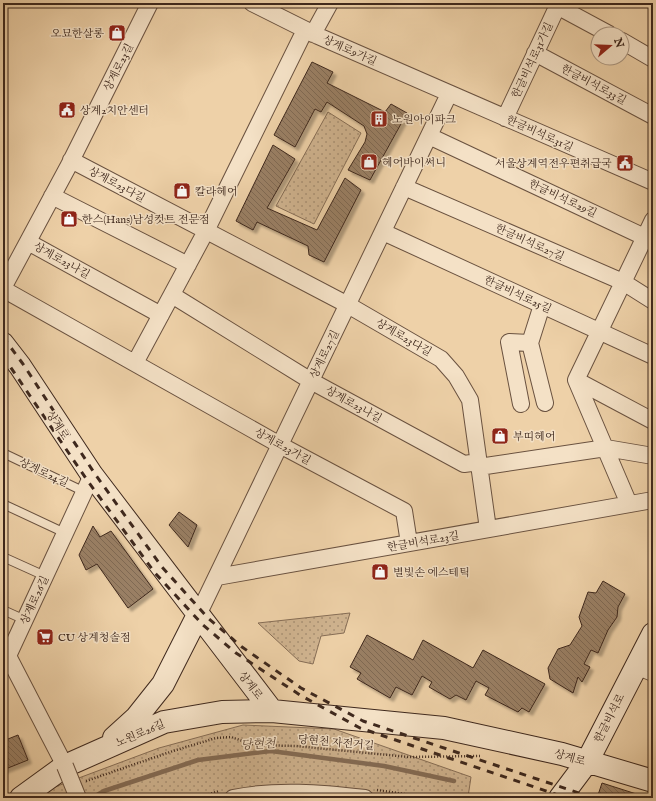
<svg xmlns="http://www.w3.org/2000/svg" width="656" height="801" font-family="'IM FELL English','Noto Serif KR',serif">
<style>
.grass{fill:url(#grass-dots);stroke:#876e56}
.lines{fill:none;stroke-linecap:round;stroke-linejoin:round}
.stream{stroke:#846b54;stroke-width:4.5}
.building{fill:url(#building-back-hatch);stroke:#3e281d;filter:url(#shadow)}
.lane-casing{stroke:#6a5240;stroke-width:10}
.street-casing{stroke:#6a5240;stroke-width:18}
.secondary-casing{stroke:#3e281d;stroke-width:24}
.path{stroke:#3e281d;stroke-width:2.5;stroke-dasharray:1 2;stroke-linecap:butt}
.lane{stroke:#f4e1c6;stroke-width:8}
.street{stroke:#f4e1c6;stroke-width:16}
.secondary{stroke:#f4e1c6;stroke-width:22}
.rail{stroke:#3e281d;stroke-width:3;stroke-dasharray:7 7;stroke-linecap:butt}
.street-bridge-casing{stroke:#6a5240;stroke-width:18;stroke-linecap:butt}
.street-bridge{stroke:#f4e1c6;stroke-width:16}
.labels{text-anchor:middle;stroke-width:3;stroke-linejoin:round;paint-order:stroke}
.poi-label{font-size:11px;fill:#3e281d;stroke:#f4e1c6;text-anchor:start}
.street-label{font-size:11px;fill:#3e281d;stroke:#f4e1c6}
.water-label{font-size:12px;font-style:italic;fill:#5b4434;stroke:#f4e1c6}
</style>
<defs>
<pattern id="grass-dots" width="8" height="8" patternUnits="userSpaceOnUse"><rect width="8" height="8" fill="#d0b490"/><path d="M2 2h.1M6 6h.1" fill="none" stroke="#aa9275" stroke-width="1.8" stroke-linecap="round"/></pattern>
<pattern id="building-back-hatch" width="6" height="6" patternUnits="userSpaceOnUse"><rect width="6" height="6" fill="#9a8065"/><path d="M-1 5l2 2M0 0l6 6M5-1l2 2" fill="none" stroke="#7f6953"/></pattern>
<filter id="shadow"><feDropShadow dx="3.5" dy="3.5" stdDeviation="1" flood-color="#0004"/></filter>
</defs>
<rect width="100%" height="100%" fill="#eed1a8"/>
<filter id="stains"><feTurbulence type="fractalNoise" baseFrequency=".005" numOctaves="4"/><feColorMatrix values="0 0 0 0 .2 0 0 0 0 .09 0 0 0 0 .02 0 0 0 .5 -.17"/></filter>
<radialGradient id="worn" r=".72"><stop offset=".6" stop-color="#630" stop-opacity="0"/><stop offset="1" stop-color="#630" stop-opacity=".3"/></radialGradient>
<path class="grass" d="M328,112L361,133L314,224L276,206Z
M350,613L344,633L321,636L313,664L299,661L258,623Z
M243,725L334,729L471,777L468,797L35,798L52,788L159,748Z"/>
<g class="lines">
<path class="stream" d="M92,798L104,791L198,760L271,751L384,766L454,781"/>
</g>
<path class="building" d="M312,62L333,72L327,83L385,112L391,104L407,113L370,180L348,170L365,142L367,134L364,126L327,102L321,112L315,109L295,147L274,135Z
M273,145L295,159L267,208L317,230L345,178L361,190L324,262L309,255L308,246L257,222L253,230L236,221Z
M179,512L197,525L188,547L169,525Z
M93,526L100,537L111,531L153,589L128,608L97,564L86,570L79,555Z
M603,581L625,594L618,607L617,617L608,630L598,653L591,650L584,664L590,667L582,682L578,677L573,693L550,679L548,668L558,649L570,645L582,626L579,617L588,592L596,593Z
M367,635L413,660L423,640L473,668L483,650L545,684L529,712L522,708L518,712L485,695L489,688L476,681L466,700L456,695L450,699L429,687L432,682L422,676L412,695L396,687L390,698L357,679L361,673L350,667Z
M18,735L28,760L3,770V741Z
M602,783L649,798H597Z"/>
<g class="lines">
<g class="lane-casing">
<path id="lane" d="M3,453L85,492
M3,504L65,533
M3,557L45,576
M3,610L25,620"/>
</g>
<g class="street-casing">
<path id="street" d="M252,3L318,36L653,182
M557,6L609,34
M313,34L330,3
M622,41L653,59
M535,53L653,116
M505,118L559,3
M429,136L653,241
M71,160L348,305L441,359L456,376L470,400L488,529
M404,187L623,282L653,301
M52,196L188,265
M383,232L653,356
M28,242L161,315
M3,288L69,165L150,3
M3,289L280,445L404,511L409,543
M172,295L311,381L464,464L479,462
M542,305L530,343L545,403
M135,363L206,231L305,30
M576,380L653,421
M521,404L509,342L530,343
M479,467L606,448L653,456
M629,504L576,380L653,220
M217,577L653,500
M198,615L449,94
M8,656L92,475
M8,656L65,766
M636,666L653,673
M233,798C277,789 321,793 365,798"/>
</g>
<g class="secondary-casing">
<path id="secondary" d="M3,344L20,366L92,475L272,711
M114,738L136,718L163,684L198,615
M21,798L65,766L164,722L222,712L272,711L444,728L562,754L653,781
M560,798L587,762L653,634"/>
</g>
<path class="path" d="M86,781L173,751L216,738L231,737L254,745L296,746L409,757L480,756
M377,790L432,798
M197,798L219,791"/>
<use href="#lane" class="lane"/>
<use href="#street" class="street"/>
<use href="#secondary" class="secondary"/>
<path class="rail" d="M3,337L23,364L95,474L162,567L208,618L242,647L301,688L363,721L594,798
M3,356L87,480L155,573L203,625L236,653L300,695L360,728L567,798"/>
<g class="street-bridge-casing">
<path id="street-bridge" d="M65,766L78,798"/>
</g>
<use href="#street-bridge" class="street-bridge"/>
</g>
<defs>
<g id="shop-square" transform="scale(0.9)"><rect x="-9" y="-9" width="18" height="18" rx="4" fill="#8f2418" stroke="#f4e1c6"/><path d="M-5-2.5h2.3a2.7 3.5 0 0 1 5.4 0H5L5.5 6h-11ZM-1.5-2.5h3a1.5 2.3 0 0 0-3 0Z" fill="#fff"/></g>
<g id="civic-square" transform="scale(0.9)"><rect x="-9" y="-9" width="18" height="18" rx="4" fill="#8f2418" stroke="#f4e1c6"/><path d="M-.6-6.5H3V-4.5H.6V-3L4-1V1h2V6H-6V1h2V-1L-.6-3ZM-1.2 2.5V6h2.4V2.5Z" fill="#fff"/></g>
<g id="building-square" transform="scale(0.9)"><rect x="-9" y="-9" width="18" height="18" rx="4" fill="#8f2418" stroke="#f4e1c6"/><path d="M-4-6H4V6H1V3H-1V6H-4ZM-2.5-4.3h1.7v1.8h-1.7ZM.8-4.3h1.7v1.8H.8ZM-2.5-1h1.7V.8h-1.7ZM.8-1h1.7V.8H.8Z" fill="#fff"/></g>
<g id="supermarket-square" transform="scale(0.9)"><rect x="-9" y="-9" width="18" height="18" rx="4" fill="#8f2418" stroke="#f4e1c6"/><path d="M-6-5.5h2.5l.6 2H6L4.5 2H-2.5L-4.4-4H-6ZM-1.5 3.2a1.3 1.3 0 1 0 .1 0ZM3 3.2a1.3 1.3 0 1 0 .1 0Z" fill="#fff"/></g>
</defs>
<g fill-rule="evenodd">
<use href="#shop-square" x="117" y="33"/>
<use href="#civic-square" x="67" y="110"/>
<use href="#building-square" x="379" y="119"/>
<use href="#shop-square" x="369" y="162"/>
<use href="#civic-square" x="625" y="163"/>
<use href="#shop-square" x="182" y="191"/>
<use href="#shop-square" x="69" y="219"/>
<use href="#shop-square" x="500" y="436"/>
<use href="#shop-square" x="380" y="572"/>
<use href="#supermarket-square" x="45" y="637"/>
</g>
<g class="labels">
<g class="poi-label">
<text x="104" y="37" text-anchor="end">오묘한살롱</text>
<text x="80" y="114">상계2치안센터</text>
<text x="392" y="123">노원아이파크</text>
<text x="382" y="166">헤어바이써니</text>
<text x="612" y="167" text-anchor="end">서울상계역전우편취급국</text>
<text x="195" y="195">칼라헤어</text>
<text x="82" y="223">한스(Hans)남성컷트 전문점</text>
<text x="513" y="440">부띠헤어</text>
<text x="393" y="576">별빛손 에스테틱</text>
<text x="58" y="641">CU 상계청솔점</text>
</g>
<g class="street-label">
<text transform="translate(350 50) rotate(24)" y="4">상계로9가길</text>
<text transform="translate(532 60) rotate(-65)" y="4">한글비석로31가길</text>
<text transform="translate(118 67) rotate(-63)" y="4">상계로23길</text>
<text transform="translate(594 84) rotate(28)" y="4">한글비석로33길</text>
<text transform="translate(540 133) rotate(24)" y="4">한글비석로31길</text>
<text transform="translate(117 184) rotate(28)" y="4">상계로23다길</text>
<text transform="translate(563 198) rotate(25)" y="4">한글비석로29길</text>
<text transform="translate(530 242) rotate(24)" y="4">한글비석로27길</text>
<text transform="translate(62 260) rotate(29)" y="4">상계로23나길</text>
<text transform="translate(518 294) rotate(25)" y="4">한글비석로25길</text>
<text transform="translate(404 337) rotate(30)" y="4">상계로23다길</text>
<text transform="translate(324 354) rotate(-64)" y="4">상계로27길</text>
<text transform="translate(354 404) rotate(29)" y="4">상계로23나길</text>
<text transform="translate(58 425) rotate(57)" y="4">상계로</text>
<text transform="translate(283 446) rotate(29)" y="4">상계로23가길</text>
<text transform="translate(44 472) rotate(25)" y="4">상계로24길</text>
<text transform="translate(423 541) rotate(-10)" y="4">한글비석로23길</text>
<text transform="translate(34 600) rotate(-65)" y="4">상계로26길</text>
<text transform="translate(251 685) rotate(52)" y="4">상계로</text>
<text transform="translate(609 718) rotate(-63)" y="4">한글비석로</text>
<text transform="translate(140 733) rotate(-23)" y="4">노원로26길</text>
<text transform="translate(336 742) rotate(5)" y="4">당현천 자전거길</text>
<text transform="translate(570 757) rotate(16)" y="4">상계로</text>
</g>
<g class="water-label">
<text transform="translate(258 744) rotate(-3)" y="4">당현천</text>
</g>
</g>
<rect width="656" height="801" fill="none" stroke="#eed1a8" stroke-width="16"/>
<rect x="4" y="4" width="648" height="793" fill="none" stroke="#3e281d" stroke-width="2"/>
<rect x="8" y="8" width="640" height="785" fill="none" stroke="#3e281d"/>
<g transform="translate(610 46) rotate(71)"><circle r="19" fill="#f4e1c6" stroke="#ab9782"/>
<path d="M0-3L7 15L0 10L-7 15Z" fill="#8f2418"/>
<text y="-6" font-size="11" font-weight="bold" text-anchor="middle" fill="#3e281d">N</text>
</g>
<rect width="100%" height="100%" filter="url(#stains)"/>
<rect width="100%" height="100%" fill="url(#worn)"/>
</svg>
